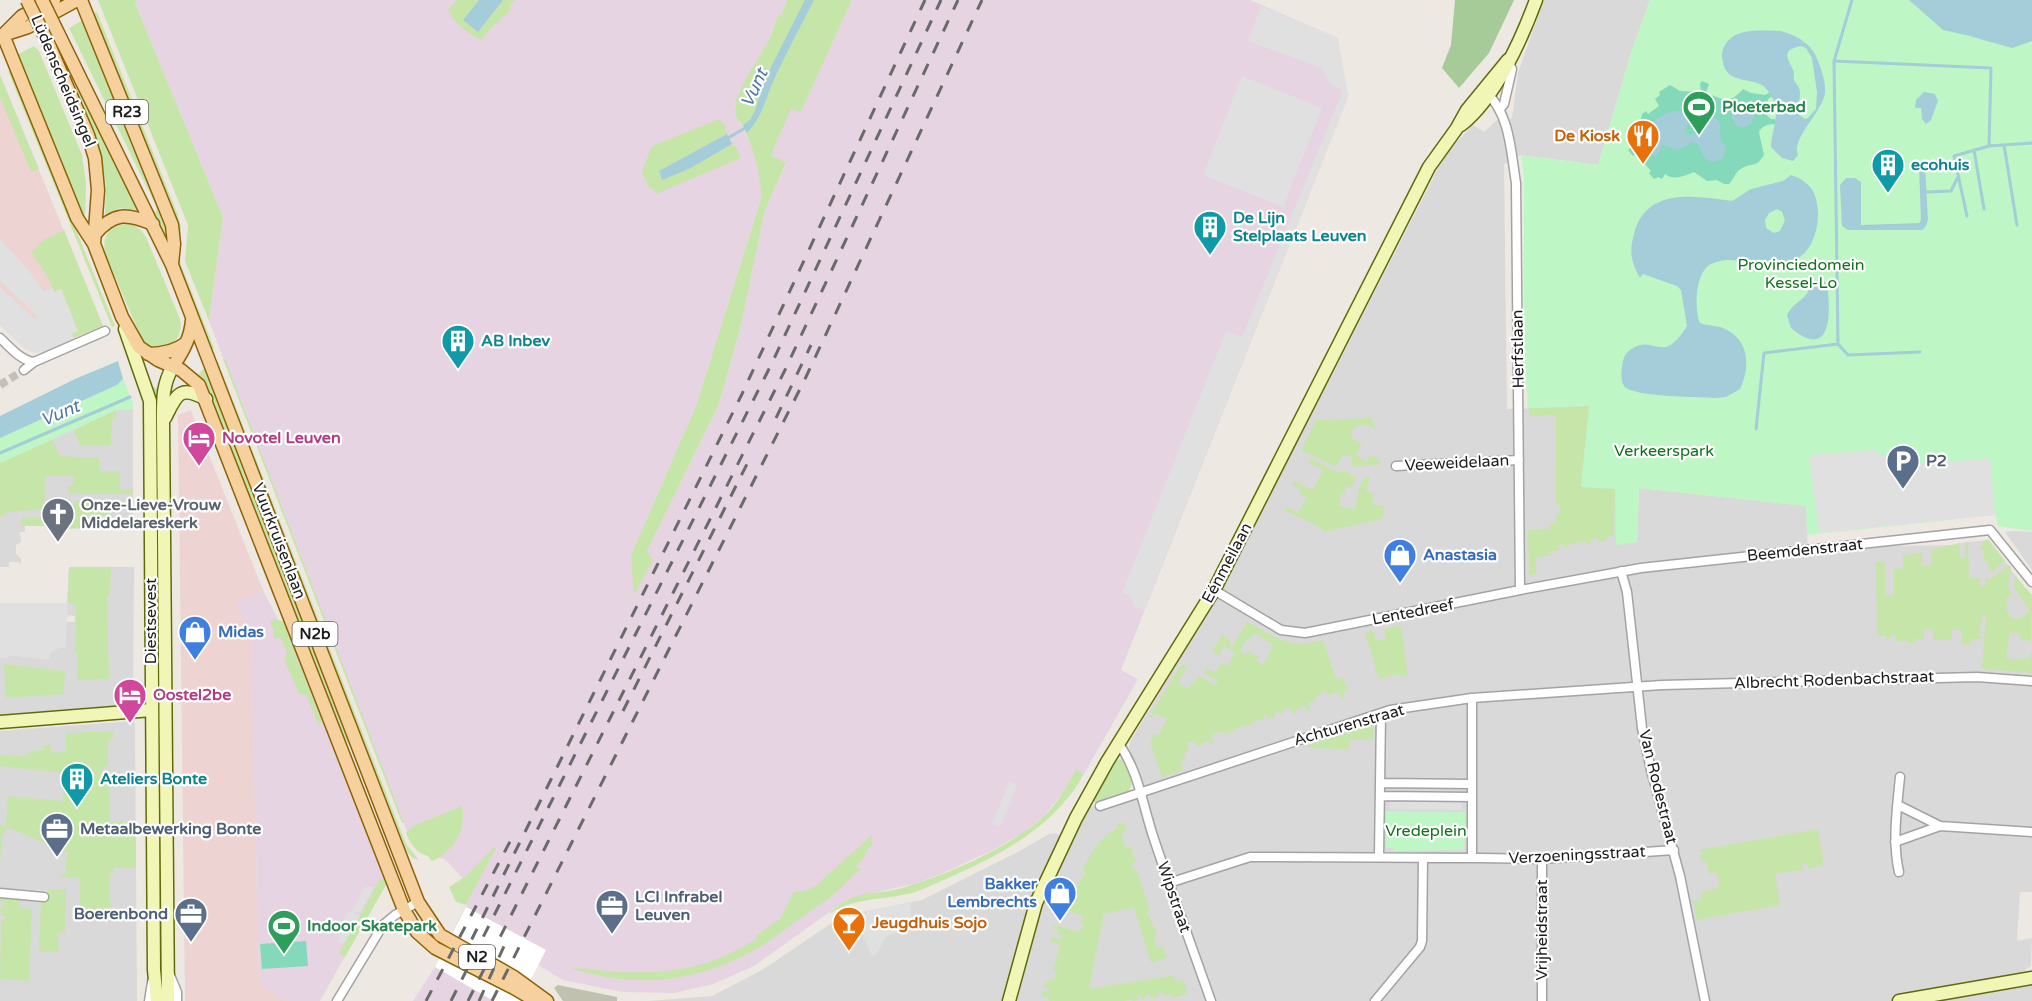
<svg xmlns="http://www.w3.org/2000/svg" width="2032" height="1001" viewBox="0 0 2032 1001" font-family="'Varela Round',sans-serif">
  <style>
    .residential { fill: #dad9d9 }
    .commercial { fill: #edd3d1 }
    .industrial { fill: #e6d4e2 }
    .construction { fill: #c0c1ae }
    .grass { fill: #c6e5a9; fill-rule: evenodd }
    .forest { fill: #a6ca98 }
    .park { fill: #bff6c5 }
    .pitch { fill: #83d9b9 }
    .parking { fill: #e0e0e0 }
    .water { fill: #a4ccd9; fill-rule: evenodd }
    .pier { fill: #fff }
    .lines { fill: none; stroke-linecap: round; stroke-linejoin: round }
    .stream { stroke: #a4ccd9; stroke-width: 3 }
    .street-tunnel { stroke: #c3c0ba; stroke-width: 8; stroke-dasharray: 8 4; stroke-linecap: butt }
    .street-casing { stroke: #a3a3a3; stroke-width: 11 }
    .secondary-casing { stroke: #5f6b0a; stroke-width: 15 }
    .primary-casing { stroke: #8c6207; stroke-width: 15 }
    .street { stroke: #fff; stroke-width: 8 }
    .secondary { stroke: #f1f6b7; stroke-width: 12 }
    .primary { stroke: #f7d19d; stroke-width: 12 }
    .rail { stroke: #6a6a6a; stroke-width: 3; stroke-dasharray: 12 12; stroke-linecap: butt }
    .primary-bridge-casing { stroke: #8c6207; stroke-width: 15; stroke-linecap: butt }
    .primary-bridge { stroke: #f7d19d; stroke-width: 12 }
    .labels { text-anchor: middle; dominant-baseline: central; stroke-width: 4.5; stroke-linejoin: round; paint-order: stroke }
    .shield { fill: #fff; stroke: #606060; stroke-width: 1.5 }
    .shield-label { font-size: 15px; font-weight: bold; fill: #1c1c1c }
    .street-label { font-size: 16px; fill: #1c1c1c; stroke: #fff }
    .leisure-label { font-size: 16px; font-weight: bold; fill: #27864d; stroke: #fff; text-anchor: start }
    .food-label { font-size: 16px; font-weight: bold; fill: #c56008; stroke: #fff; text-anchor: end }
    .culture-label { font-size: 16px; font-weight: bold; fill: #0d838f; stroke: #fff; text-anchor: start }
    .park-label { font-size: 16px; fill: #10731a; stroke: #fff }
    .hotel-label { font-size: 16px; font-weight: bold; fill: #b23c85; stroke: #fff; text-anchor: start }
    .service-label { font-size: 16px; font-weight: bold; fill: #4e5e75; stroke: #fff; text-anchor: start }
    .worship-label { font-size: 16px; font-weight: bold; fill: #5b616d; stroke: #fff; text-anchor: start }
    .shop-label { font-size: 16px; font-weight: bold; fill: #366cbe; stroke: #fff; text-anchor: start }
    .water-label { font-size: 18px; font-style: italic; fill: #4e78a6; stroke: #fff }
  </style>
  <rect width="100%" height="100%" fill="#ede9e2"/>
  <path class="residential" d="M1544 0H1650L1631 53 1598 165 1521 155 1504 164 1507 409 1589 406 1637 542 1639 488 1807 506V535L1809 556 1888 546 1959 545 1960 543 1989 540 2032 598V892H2020L2017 941 2032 938 2031 966 2025 970 2027 985 2032 984V1001H648L712 996 762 970 842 916 922 900 1016 853 1049 834 1055 833 1070 841 1089 807 1100 806 1145 790 1129 747 1131 740 1227 580 1446 153 1473 125 1484 132 1497 120 1504 121 1512 118 1518 73Z
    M116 410H133V530L88 528 56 529 55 520 46 521V526H25V532H20L21 542 16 545V554L21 558V565L19 562H9V567H0V463Z
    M2013 531 2032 532V570L2005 532Z
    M69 567H134L133 704 0 715V658L8 655 49 659V653L60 647 65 648 66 622H75V616L66 615Z
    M133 721 135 724 137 1001H0V897L46 902 47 891 0 888V731Z"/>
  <path class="commercial" d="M0 75 103 326 35 353 25 349 0 325Z
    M191 410 263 590 236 602 251 634 259 983 287 1001H185L178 415Z"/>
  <path class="industrial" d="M137 0H787L781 15H778L766 46 748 76 735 106 736 119 738 122 740 121 756 156 761 178V199L696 406 631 555 653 560 647 551 719 404 741 325 765 210 786 164 771 155 791 108 801 112 852 0H1250L1338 38 1348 97 1121 670 1138 679 1084 774 1076 769 1061 795 1043 817 1023 833 995 849 941 874 917 883 848 899 754 966 713 984 675 993 622 992 563 980 538 965 520 1001H413L435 967 494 850 464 880 445 859 431 857 411 842 209 321 223 217 135 3Z
    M263 590 303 669 386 883 320 1001H287L259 983 251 634 235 602Z"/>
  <path class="construction" d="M558 985 617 997V1001H563L554 988Z"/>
  <path class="grass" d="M98 0H137L135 3 223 217 209 321 185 261 188 225Z
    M457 0H479L463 20 478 32 503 0H515L509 6 512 9 491 28 481 40C467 32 454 25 448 9Z
    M787 0H852L801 112 791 109 771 155 786 163 765 210 741 325 719 404 647 551 653 560 634 595 631 555 696 406 761 199C761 170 753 146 740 121L738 122C726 101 757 63 766 45 771 36 774 25 778 15H781Z
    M97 12 178 215 181 227 179 253 181 265 214 348 212 351 179 267C174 250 179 232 175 215L94 13Z
    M84 19 167 229V238L154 212 157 210 155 204 69 28Z
    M34 46 39 51 82 155 86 183 85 221 17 55Z
    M60 50 139 210 120 208 105 215 106 185 100 150Z
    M11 70 115 326 112 327 8 71Z
    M0 75 39 169 31 172 0 97Z
    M719 119 726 127 725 129 727 134 659 171 662 180 689 169 732 144 734 146H735L741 158 656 194 654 189 649 188 642 172 652 146Z
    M126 223C135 225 140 228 146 237L180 319C184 343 164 356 143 342L105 253C102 236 109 226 126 223Z
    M64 230 103 326 73 338 71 334 78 331 61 289 54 292 48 277 31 252 44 240Z
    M223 359H225L404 823H402Z
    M218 362 406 844 419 860 413 858 405 850 216 363Z
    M206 366 404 876 401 877 350 746 339 731 202 380 198 375Z
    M152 387 158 388 162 966H159L155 405Z
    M1589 406 1581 486 1615 488 1614 536 1606 537V541L1599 542 1598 538 1591 539V544L1587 545 1586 541 1569 544 1568 548H1564L1563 544 1558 545 1559 550 1550 552 1551 555 1536 558V574L1529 576 1528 530 1549 529 1550 523H1556V514L1560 513V505H1556V415L1529 416V408Z
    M116 410V419L112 420 111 445 80 446 74 430Z
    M1371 418 1377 430 1369 426 1357 425 1352 431V438L1362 444 1355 455 1366 462 1370 455 1380 460 1379 465 1352 467V456H1342L1336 467 1301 450 1316 420Z
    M52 440 60 456 99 458V471H120V489H133V494H74L70 493 67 489 68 486 73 485 74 476H45L44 509 8 512 0 517V463Z
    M1311 459 1337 472 1349 471 1350 476H1357L1352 488 1346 486 1344 494 1341 493 1339 506 1355 509 1359 489 1364 477 1370 476 1366 491 1374 493 1372 504 1385 506 1382 519 1324 532 1319 527 1285 510 1287 507 1298 513 1307 498 1299 493 1300 489 1292 485 1294 481 1313 490 1323 470 1309 463Z
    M74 501 133 502V507H110L109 515H86L88 528 56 529 55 520 46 521V526H22V517H69Z
    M1988 539 2005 561 1993 571H1989L1987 561 1984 560V550H1980L1983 541Z
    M1968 542 1969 578H1980V586L1986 585V577L1989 580 2009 565 2011 567 2008 587 2012 594 2005 600 2008 605 2006 609 2011 618 2019 619 2030 611 2014 588 2015 576 2032 595 2031 641 2020 640V634L2010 632 2006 658 2021 660 2022 658 2029 659 2030 653H2032V673L1982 669 1986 615H1982V624L1980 625V630L1983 631V632L1980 633V637L1982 639H1971V644L1962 645 1961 630H1952V640H1933V629H1924V639H1915V643H1908L1907 639 1905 641H1896L1895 635H1892L1887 641 1886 636H1877L1876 562 1885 561V595H1894V568L1901 569 1903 568V556L1922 552V566L1931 565V550L1960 543V557L1965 558V543Z
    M69 567H111L110 595H108L107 605 109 679 77 680 78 653H75L76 604H68Z
    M274 619 286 622 303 669 288 643 302 670 322 722 318 724 307 696 299 693 284 659 287 653 281 638H274L273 628 270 623Z
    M1247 621C1274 638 1291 649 1323 640L1336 679 1343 677 1348 691 1343 693 1345 699 1342 700 1339 692 1328 695 1326 691 1315 697 1316 700 1308 703 1310 710 1307 711 1305 706 1295 709 1297 714 1294 715 1291 707 1283 710 1284 713 1280 714 1278 711 1275 712 1276 716 1268 719 1266 715 1264 716V718L1260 721 1258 720 1253 722V724L1236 728V730L1225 734 1224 732 1220 733 1219 731 1211 736 1214 743 1210 744 1209 740 1197 747 1195 741 1187 743 1189 750 1184 752 1186 759 1180 762 1183 769 1189 768 1162 777 1150 743 1155 734 1159 735 1167 719 1154 713 1151 718 1149 717 1182 664 1187 667 1178 683 1189 689 1191 682 1193 684 1199 676 1216 685 1218 681 1204 673 1207 668 1215 673 1221 663 1227 666 1235 653 1224 646 1219 655 1212 651 1223 634 1230 641 1231 649ZM1254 633 1273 645 1263 665 1256 661 1259 657 1248 651 1246 655 1240 651 1247 638 1250 639Z
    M1401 626 1408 675 1399 676V674L1379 679 1365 632 1374 631 1376 640 1385 639 1384 629Z
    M4 664 65 671 64 694 6 698Z
    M1373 724V740H1349V749L1308 748V745Z
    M113 731V739L108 740V766L102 767 103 779 109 780 110 822H136V868H114L113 873H109L111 916H114V920H80V878L60 877V875H65L66 860 68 853 7 827 2 837 0 862V825L6 827 8 796 63 801V773L0 766V755L28 756 29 751 43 750V746L51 745V753L66 751V733Z
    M1120 759 1124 760C1127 764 1128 768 1130 773 1138 797 1115 798 1096 803L1093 801 1115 762Z
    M1076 769 1084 774C1056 824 1008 851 957 874 943 880 929 887 915 892 888 900 855 897 831 913L830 912C836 908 842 902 849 899 864 892 883 893 898 889 943 877 1017 845 1049 811 1060 799 1068 783 1076 769Z
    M462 806C467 830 454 851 432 861L428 856C417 854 410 843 406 833L413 826Z
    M1123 822 1127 831 1122 833 1121 840H1123L1126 848 1131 846 1133 853 1131 854 1132 856H1134L1136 860 1131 865 1132 869H1136L1150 910 1147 912 1157 934 1154 936 1156 948 1163 946 1167 958 1151 963 1134 907 1104 914 1089 989 1169 976H1174L1176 982 1182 979 1185 984 1187 994 1173 998 1172 995H1163L1162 991H1158L1159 996 1151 998 1149 994 1146 995 1147 998 1142 999 1141 995H1137L1138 1000 1133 1001 1132 999 1123 1001H1049L1048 998 1041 996 1043 991 1049 992V989L1043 987 1045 982 1048 983 1049 979 1054 980 1057 972 1053 971 1060 945 1050 942 1052 937 1061 940 1063 936 1057 934 1058 930 1053 928 1054 925 1079 932 1081 928H1083L1084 925 1079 924 1084 917 1069 911 1072 903 1067 901 1068 899 1072 900 1077 886H1080L1078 884 1086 872 1082 870C1091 854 1101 835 1118 828L1117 825Z
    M1818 829 1824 865 1808 869 1807 863 1802 864 1803 870 1775 874 1780 905 1697 920 1693 901 1701 900V892L1718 888V884H1720L1716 872 1709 874 1706 861 1701 862 1700 855 1703 854 1702 851 1698 850Z
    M872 835V845L865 852V857L856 866 859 869 862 868C852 875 845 885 835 893 824 903 810 911 798 920 785 929 773 939 760 947 700 982 637 990 571 968 586 968 602 971 617 972 672 974 708 969 756 939L757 935 780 919 794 892 805 891 814 887Z
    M493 848H496L466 905 456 902 449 887 466 876Z
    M380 879H384L386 885 345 957 339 953Z
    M66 889 65 932 57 933 59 951 39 952 41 902H46L47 890Z
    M0 897 20 898 19 908 32 909 29 981 0 979 1 920 6 919V916H1L0 908H3V903L0 902Z"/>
  <path class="forest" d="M1455 0H1514L1489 53 1459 88 1442 68 1451 45Z"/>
  <path class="park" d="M1650 0H2032V531L1998 526 1995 515 1807 535 1806 506 1639 488 1637 542 1616 545 1615 489 1581 487 1589 406 1528 408 1524 351V177L1521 155 1598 165 1631 53Z
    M123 379 133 403V410H116L0 463V438L117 385Z
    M1386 811 1466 812 1464 850 1394 851V848H1386Z"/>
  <path class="pitch" d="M1702 81 1709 84 1706 93C1722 99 1730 105 1743 89L1751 93 1765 95 1775 89 1777 93 1768 99 1767 105 1781 106 1782 111H1771L1767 115 1771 119 1782 120V125C1773 124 1764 123 1759 132L1764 155C1756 168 1754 162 1742 168 1735 172 1734 179 1729 184H1724L1717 180 1707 181 1694 172C1684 176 1674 181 1665 174L1662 179 1658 177 1654 179 1649 173 1651 171 1636 154 1633 156 1628 150 1630 148 1635 149 1642 114 1646 111 1648 114 1659 106 1655 99 1660 95 1659 92 1670 85 1680 91 1701 92 1700 84Z
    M306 941 308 966 262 969 260 944Z"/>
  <path class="parking" d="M1261 6 1338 38 1348 97 1144 610 1134 606 1129 595 1122 593 1226 331 1242 337 1343 90 1330 84 1322 68 1248 41Z
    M1242 76 1322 108 1283 207 1203 175Z
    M0 239 29 271 44 292 53 288 54 292 61 289 78 331 72 334 74 342 42 355 41 351 35 353 25 349 0 325V287L35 319 38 317 0 281Z
    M1876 450 1878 456 1891 453 1896 466 1990 458 1995 515 1819 533 1809 455Z
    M0 603H68L65 648 59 647 50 653 49 660 9 655 8 658H0Z
    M1009 782 1017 785 1000 827 992 824Z
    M1390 801 1462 802 1461 810 1390 809Z
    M365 887H374L360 912H353L360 916 345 942 337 943 346 914 348 911 351 912Z
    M910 902 911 921 904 923 902 932 892 934 885 938 877 953 872 956 854 914Z"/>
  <path class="water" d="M479 0H503L478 32 463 20Z
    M805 0H814C801 25 788 50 776 75 766 96 763 116 747 133L743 125 750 120 754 113 767 75Z
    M1909 0H2032V41L2012 48 1966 35 1943 30Z
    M1780 31C1797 35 1812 44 1818 61 1822 71 1826 83 1825 93 1822 113 1791 138 1798 155L1793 161 1782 158 1771 147C1771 132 1780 116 1774 102 1772 95 1766 87 1760 84 1746 78 1726 82 1723 62 1721 56 1722 50 1725 45 1736 27 1762 31 1780 31ZM1801 46 1806 48 1812 58 1817 92 1816 109 1808 118 1805 119 1797 113C1797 106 1802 95 1799 88 1798 85 1795 83 1794 80 1793 76 1795 74 1793 70 1788 58 1780 50 1801 46Z
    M1924 92 1935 94 1938 101 1931 120 1926 124 1922 119 1921 108H1915L1916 100Z
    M1732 116a11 11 0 1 1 22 0a11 11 0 1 1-22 0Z
    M1675 111H1686L1688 113 1689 120 1685 130 1688 135 1703 132 1705 128 1704 123 1708 119 1715 118C1723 124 1719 127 1720 135 1720 140 1725 144 1726 148L1723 158C1709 167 1702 158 1698 144L1692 142C1677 153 1676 151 1661 143L1662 148 1658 154 1655 156 1647 153C1642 132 1654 115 1675 111Z
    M727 134 732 144 689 169 662 180 659 171Z
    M1919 166H1925L1928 220 1926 226 1922 230H1848L1842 226 1840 185 1846 178H1855L1861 182V225L1919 223 1921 220Z
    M1791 175C1803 179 1813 186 1816 199 1820 215 1818 229 1811 244 1806 253 1800 258 1791 262 1786 264 1780 267 1774 267 1752 268 1734 253 1711 264 1695 272 1694 309 1700 323 1708 326 1715 325 1723 328 1749 339 1751 365 1740 389L1726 397 1715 398C1698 397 1633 397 1624 386 1621 381 1621 373 1622 367 1623 359 1625 352 1633 348 1656 335 1662 366 1687 326L1681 290 1677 286 1643 274 1640 278C1631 262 1629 252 1634 234 1646 187 1695 196 1732 201L1751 189 1783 181ZM1777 209 1782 212 1785 220 1780 231 1774 233 1766 228 1765 220 1769 213Z
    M1818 280H1822L1827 284C1831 312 1832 362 1791 328L1787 315C1791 306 1798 303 1805 296 1810 290 1811 284 1818 280Z
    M118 361 123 379 117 385 0 438V416L75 379Z"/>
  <path class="pier" d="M466 907 546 950 520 1001H494L435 967Z"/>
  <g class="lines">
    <path class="stream" d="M1834 61 1991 68 1989 146 2032 143
      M726 139 747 127
      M2004 145 2017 225
      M1974 150 1984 209
      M1926 192 1951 191 1958 177
      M1967 216 1954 156 1989 146
      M1838 344 1848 355 1920 352
      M1756 429 1764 353 1838 344 1834 61 1852 0
      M0 453 130 397"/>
    <path class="street-tunnel" d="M0 385 24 370"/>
    <g class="street-casing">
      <path id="street" d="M1485 91C1510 113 1511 152 1516 183L1520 590
        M1500 109 1504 104 1512 69 1508 60
        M0 338C10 347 20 360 34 362L105 331
        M24 370 34 362
        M1396 466 1519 460
        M1621 571 1627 592 1642 728 1651 770 1680 876 1705 1001
        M1214 590 1281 630 1305 633 1520 590 1641 568 1990 530 2032 582
        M1119 744C1139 772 1143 807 1154 839 1172 893 1192 947 1211 1001
        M1380 783 1472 784
        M1380 796 1472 797
        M1898 805 1940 826 2032 832
        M1100 806 1390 710 1472 698 1662 685 1977 677 2032 681
        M1895 842 1940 826
        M1379 857 1381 713
        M1472 858V698
        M1481 858 1542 859 1674 850
        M1899 872C1892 841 1897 808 1900 777
        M1169 883 1250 857 1479 858
        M0 893 44 897
        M170 975 177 992V1001
        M149 1001 152 982
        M337 1001 383 925 395 915 418 902
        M1375 1001 1420 947 1422 941 1423 858
        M1542 1001V859"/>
    </g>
    <g class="secondary-casing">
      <path id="secondary" d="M1461 125C1495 98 1521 41 1536 0
        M125 329 150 401 154 970 157 1001
        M165 418C177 394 179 385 206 399
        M0 722 152 710
        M168 1001 163 422C163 399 162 386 173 366
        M1009 1001 1036 903 1076 818 1107 762 1214 590 1429 167 1457 128 1467 110 1508 60
        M1899 1001 2032 978"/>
    </g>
    <g class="primary-casing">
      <path id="primary" d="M81 0 172 225 174 244 172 264
        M4 34 22 16 54 0
        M3 35 77 218 94 244
        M3 35 28 27 77 0
        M61 39 172 265 418 902 440 935 514 977 547 1001
        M49 45 88 135 95 158 98 190 94 244 122 317 139 347 158 360 181 370 199 385 404 910 417 932 435 948 514 988 536 1001
        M95 234C114 212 127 213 153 224
        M148 354C162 354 175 352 186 343
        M173 366C183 352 191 337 192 320"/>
    </g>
    <use href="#street" class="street"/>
    <use href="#secondary" class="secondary"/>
    <use href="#primary" class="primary"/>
    <path class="rail" d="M776 418 811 345
      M623 711 747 464
      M461 961 742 394 925 0
      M426 1001 514 834
      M451 1001 772 363 941 0
      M468 1001 785 370 958 0
      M479 1001 505 944
      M492 1001 805 379 982 0"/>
    <g class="primary-bridge-casing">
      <path id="primary-bridge" d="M27 0 49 45
        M42 0 61 39"/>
    </g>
    <use href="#primary-bridge" class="primary-bridge"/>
  </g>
  <defs>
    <g id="stadium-pin" transform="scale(1.725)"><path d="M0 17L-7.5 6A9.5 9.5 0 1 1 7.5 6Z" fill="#2e9e5b" stroke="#fff"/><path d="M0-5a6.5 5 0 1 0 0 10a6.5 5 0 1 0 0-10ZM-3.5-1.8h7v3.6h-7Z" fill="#fff"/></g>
    <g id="restaurant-pin" transform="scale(1.725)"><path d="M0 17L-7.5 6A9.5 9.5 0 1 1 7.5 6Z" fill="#e8710a" stroke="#fff"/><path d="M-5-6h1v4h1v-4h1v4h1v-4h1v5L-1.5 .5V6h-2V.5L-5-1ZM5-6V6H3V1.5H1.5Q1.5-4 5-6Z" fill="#fff"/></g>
    <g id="building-pin" transform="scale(1.725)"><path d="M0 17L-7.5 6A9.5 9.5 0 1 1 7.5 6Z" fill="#0f9aa8" stroke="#fff"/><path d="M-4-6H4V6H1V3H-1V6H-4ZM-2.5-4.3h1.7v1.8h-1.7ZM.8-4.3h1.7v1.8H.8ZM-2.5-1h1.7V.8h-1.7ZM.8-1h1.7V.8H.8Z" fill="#fff"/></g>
    <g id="hotel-pin" transform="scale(1.725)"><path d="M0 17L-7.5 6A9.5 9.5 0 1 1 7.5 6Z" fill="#d1479c" stroke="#fff"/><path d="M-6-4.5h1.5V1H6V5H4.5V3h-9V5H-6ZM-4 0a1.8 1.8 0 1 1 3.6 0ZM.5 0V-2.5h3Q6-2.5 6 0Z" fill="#fff"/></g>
    <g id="parking-pin" transform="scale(1.725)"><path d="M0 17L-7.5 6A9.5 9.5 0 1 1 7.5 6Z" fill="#5c6f8a" stroke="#fff"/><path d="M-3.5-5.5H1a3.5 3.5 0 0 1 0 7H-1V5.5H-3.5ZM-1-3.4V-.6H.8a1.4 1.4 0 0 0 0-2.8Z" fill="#fff"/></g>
    <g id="church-pin" transform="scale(1.725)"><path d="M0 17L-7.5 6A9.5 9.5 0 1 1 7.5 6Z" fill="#6b7280" stroke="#fff"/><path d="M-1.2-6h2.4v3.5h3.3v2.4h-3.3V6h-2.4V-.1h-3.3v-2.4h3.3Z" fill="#fff"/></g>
    <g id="shop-pin" transform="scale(1.725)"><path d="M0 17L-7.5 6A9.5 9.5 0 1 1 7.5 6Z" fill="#3f7fe0" stroke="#fff"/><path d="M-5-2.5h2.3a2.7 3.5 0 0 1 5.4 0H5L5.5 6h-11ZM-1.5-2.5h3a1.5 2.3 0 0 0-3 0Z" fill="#fff"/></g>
    <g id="office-pin" transform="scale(1.725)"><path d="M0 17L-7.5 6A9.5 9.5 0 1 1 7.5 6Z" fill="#5c6f8a" stroke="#fff"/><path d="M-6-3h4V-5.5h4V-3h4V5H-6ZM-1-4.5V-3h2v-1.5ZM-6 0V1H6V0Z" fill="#fff"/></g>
    <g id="bar-pin" transform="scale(1.725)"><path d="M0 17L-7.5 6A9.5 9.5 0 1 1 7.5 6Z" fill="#e8710a" stroke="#fff"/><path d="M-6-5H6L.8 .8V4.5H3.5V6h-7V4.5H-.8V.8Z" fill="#fff"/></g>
  </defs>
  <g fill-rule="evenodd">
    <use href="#stadium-pin" x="1699" y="107"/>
    <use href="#restaurant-pin" x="1643" y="136"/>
    <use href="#building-pin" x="1888" y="165"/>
    <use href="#building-pin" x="1210" y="227"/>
    <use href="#building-pin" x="458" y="341"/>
    <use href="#hotel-pin" x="199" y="438"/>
    <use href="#parking-pin" x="1903" y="461"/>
    <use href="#church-pin" x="58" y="514"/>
    <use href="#shop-pin" x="1400" y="555"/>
    <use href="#shop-pin" x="195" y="632"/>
    <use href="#hotel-pin" x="130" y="695"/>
    <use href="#building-pin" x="77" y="779"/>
    <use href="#office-pin" x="57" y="829"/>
    <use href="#shop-pin" x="1060" y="893"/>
    <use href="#office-pin" x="612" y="906"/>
    <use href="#office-pin" x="191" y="914"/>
    <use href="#bar-pin" x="849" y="923"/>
    <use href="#stadium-pin" x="284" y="926"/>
  </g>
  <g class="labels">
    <g class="shield">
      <rect x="106" y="100" width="42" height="24" rx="4.5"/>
      <rect x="292.5" y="622" width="45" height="24" rx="4.5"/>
      <rect x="459" y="945" width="36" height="24" rx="4.5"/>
    </g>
    <g class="shield-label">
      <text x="127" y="112">R23</text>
      <text x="315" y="634">N2b</text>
      <text x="477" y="957">N2</text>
    </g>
    <g class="street-label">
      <text transform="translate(63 81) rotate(67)">Lüdenscheidsingel</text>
      <text transform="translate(1518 349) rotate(-91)">Herfstlaan</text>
      <text transform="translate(1457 463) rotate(-3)">Veeweidelaan</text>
      <text transform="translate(279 541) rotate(69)">Vuurkruisenlaan</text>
      <text transform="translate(1805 550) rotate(-6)">Beemdenstraat</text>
      <text transform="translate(1227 563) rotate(-62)">Eénmeilaan</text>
      <text transform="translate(1413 612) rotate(-11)">Lentedreef</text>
      <text transform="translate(151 621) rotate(-90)">Diestsevest</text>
      <text transform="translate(1834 680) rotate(-2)">Albrecht Rodenbachstraat</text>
      <text transform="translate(1349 725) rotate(-16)">Achturenstraat</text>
      <text transform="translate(1658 787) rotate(76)">Van Rodestraat</text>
      <text transform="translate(1577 855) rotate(-3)">Verzoeningsstraat</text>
      <text transform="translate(1174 897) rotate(71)">Wipstraat</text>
      <text transform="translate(1542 930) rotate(-90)">Vrijheidstraat</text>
    </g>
    <g class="leisure-label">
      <text x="1722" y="107">Ploeterbad</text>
      <text x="307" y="926">Indoor Skatepark</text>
    </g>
    <g class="food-label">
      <text x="1620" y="136">De Kiosk</text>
      <text x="872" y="923" text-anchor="start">Jeugdhuis Sojo</text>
    </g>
    <g class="culture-label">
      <text x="1911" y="165">ecohuis</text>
      <text x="1233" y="218">De Lijn<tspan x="1233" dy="18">Stelplaats Leuven</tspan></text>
      <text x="481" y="341">AB Inbev</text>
      <text x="100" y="779">Ateliers Bonte</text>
    </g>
    <g class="park-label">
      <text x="1801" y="265">Provinciedomein<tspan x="1801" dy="18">Kessel-Lo</tspan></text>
      <text x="1664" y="451">Verkeerspark</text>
      <text x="1426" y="831">Vredeplein</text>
    </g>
    <g class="hotel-label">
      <text x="222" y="438">Novotel Leuven</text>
      <text x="153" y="695">Oostel2be</text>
    </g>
    <g class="service-label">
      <text x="1926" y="461">P2</text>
      <text x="80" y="829">Metaalbewerking Bonte</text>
      <text x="635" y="897">LCI Infrabel<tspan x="635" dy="18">Leuven</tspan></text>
      <text x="168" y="914" text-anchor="end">Boerenbond</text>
    </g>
    <g class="worship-label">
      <text x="81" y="505">Onze-Lieve-Vrouw<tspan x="81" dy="18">Middelareskerk</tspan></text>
    </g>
    <g class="shop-label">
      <text x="1423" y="555">Anastasia</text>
      <text x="218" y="632">Midas</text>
      <text x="1037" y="884" text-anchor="end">Bakker<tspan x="1037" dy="18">Lembrechts</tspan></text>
    </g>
    <g class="water-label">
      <text transform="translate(754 88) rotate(-65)">Vunt</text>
      <text transform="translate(60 413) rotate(-23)">Vunt</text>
    </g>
  </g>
</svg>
